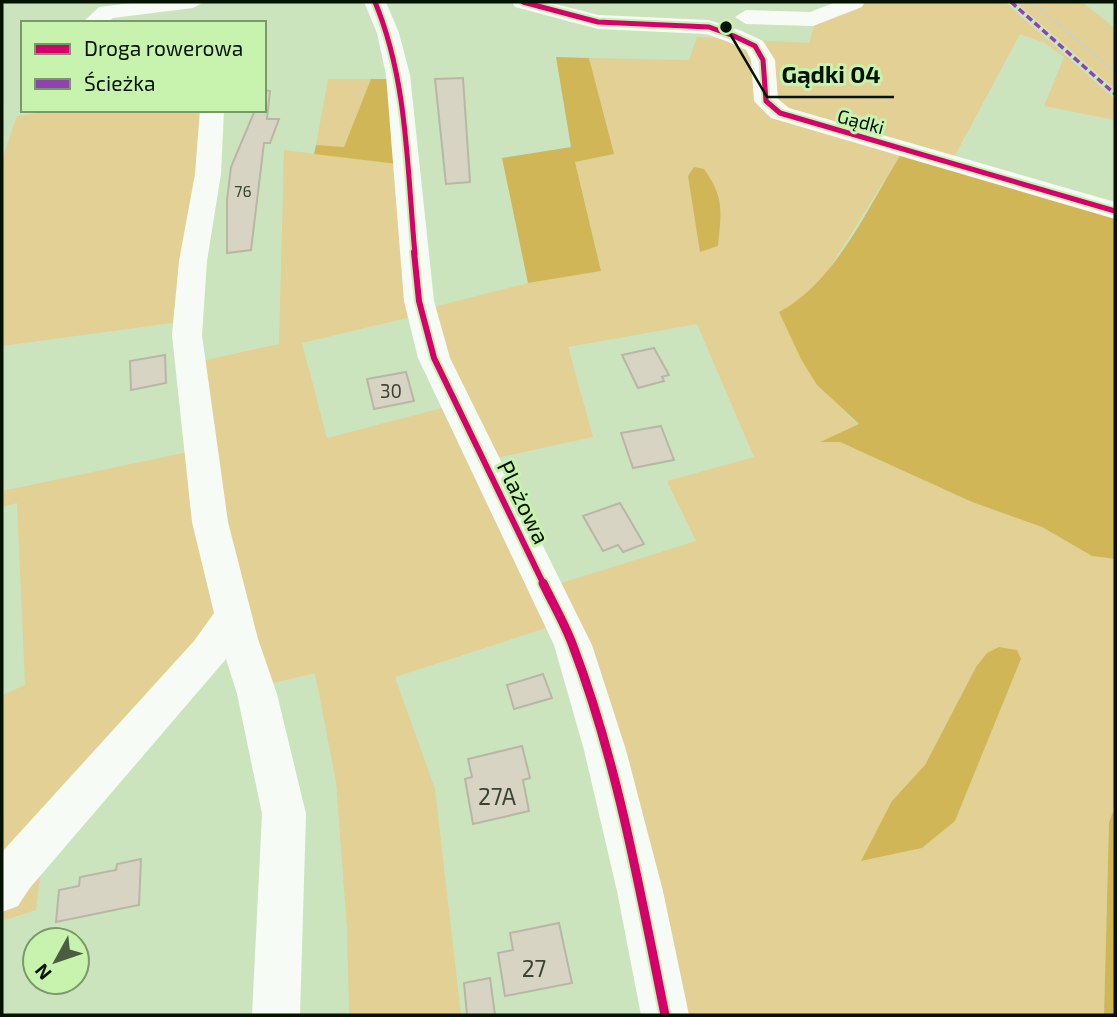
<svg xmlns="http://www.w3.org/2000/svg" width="1117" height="1017" viewBox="0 0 1117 1017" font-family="'Exo 2',sans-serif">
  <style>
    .green { fill: #e2d095; fill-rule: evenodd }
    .forest { fill: #d1b658 }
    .building { fill: #d7d4c4; stroke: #bab6a6; stroke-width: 2 }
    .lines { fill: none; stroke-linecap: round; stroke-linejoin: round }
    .path { stroke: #cad1c6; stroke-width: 3.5; stroke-dasharray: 2.5 2.5; stroke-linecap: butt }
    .minor { fill: #f7fbf5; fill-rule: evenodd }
    .quiet { stroke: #8e44ad; stroke-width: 3.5; stroke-dasharray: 7 3.5; stroke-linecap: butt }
    .cycleway-far2-casing { stroke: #c7f3af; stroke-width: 9 }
    .cycleway-far1-casing { stroke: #c7f3af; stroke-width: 10 }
    .cycleway-casing { stroke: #c7f3af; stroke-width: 13 }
    .cycleway-far2 { stroke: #d6006c; stroke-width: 5 }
    .cycleway-far1 { stroke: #d6006c; stroke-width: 6 }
    .cycleway { stroke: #d6006c; stroke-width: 9 }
    .labels { text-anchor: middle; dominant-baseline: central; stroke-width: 6; stroke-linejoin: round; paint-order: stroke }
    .far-number-label { font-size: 16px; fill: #3a4331 }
    .far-street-label { font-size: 19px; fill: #051300; stroke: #c7f3af }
    .number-label { font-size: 19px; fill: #3a4331 }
    .street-label { font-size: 23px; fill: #051300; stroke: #c7f3af }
    .near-number-label { font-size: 23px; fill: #3a4331 }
    .leader { fill: none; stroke: #051300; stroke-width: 2.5 }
    .callout-dot { fill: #051300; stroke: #c7f3af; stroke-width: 2.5 }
    .callout-label { font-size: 24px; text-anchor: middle; font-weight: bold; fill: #051300; stroke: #c7f3af; stroke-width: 6; stroke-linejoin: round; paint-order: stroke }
  </style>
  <rect width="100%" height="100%" fill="#cbe4be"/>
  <path class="green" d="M867 2H1005L1115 99V120L1044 106 1064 57 1045 43 1020 34 952 161 779 107 750 40 809 43 814 26Z
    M1016 2H1082L1115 28V89Z
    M697 37 735 39 755 52 764 107 901 154 821 282 797 303 779 312 817 385 859 425 822 441 840 442 972 502 1042 527 1092 556 1115 559V807L1109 822 1104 1015H673L608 717 558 584 696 541 667 481 754 457 697 324 568 347 593 437 492 459 426 309 528 283 601 271 575 162 613 154 589 58 689 60ZM1017 650 1021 659 955 821 922 848 862 861 876 832 925 765 976 667Z
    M328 79H371L344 148 316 145Z
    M60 110H201V172L179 322 2 346V159L17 116Z
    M284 150 397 164 415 316 302 343 327 438 446 407 552 626 395 677 435 789 461 1015H349L347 929 336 782 315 673 261 686 229 564 197 362 279 344Z
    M188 452 221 608 209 639 2 876V695L25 685 17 503 2 507V491Z
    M43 850 36 910 2 921V903L5 896Z"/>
  <path class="forest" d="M556 57 589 58 614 154 575 162 601 271 528 283 502 158 571 147Z
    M371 79H393L397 164 314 154 316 145 344 147Z
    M901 154 1115 215V559L1092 556 1042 527 972 502 840 442H820L859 424 817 385 801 359 779 312C835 283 868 207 901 154Z
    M694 167 704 169C725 198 721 212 718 246L700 252 688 176Z
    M999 647 1017 650 1021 659 955 821 922 848 861 861 892 801 925 765 976 667 987 653Z
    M1115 807V1015H1104L1109 822Z"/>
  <path class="building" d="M463 78 470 182 446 184 435 79Z
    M264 90 270 91 267 119H279L270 143H264L251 250 227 253V200L231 167 255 110H264Z
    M654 348 669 375 662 377 664 381 638 388 622 355Z
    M165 355 166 383 131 390 130 361Z
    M406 372 414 401 374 409 367 379Z
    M661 426 674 460 633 468 621 433Z
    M620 503 644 544 623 552 618 545 603 551 583 516Z
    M543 674 552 698 514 709 507 685Z
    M522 746 530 778 523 780 529 811 473 824 465 779 472 777 468 759Z
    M141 859 139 905 56 922 59 890 79 886 80 877 116 870 117 864Z
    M559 923 572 983 505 996 498 953 513 950 510 933Z
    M490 978 495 1015H467L464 983Z"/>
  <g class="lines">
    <path class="path" d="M1032 2 1115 72"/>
    <path class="minor" d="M139 2H204L193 8 113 18 107 23H82L99 7Z
      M364 2H386L399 33 410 75 434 301 450 358 592 645 626 750 663 891 689 1015H641L617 891 584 750 554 645 418 358 404 301 386 75 377 33Z
      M512 2H547L599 15 709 20 742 31 763 41 775 60 778 99 789 108 1115 202V219L771 118 754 101 751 60 746 50 726 41 706 34 598 29 515 7Z
      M836 2H865L862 7 813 26 746 24 735 17 746 10 810 12Z
      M200 110H224L221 174 207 261 202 335 228 522 258 639 277 694 306 814 300 1015H252L262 814 237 694 226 659 29 889 18 906 2 912V852L194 641 214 613 192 522 172 335 179 261 195 174Z"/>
    <path class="quiet" d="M1011 2 1115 94"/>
    <g class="cycleway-far2-casing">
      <path id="cycleway-far2" d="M375 2C408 81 407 170 415 254
        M523 2 598 22 709 27 734 36 755 46 763 60 766 101 780 113 1115 211"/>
    </g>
    <g class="cycleway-far1-casing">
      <path id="cycleway-far1" d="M414 252 419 301 434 358 544 585"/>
    </g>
    <g class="cycleway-casing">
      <path id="cycleway" d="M543 583C553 604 565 624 573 646 618 764 640 892 665 1015"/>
    </g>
    <use href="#cycleway-far2" class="cycleway-far2"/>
    <use href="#cycleway-far1" class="cycleway-far1"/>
    <use href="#cycleway" class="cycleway"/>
  </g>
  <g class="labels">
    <g class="far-number-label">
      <text x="243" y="190">76</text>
    </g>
    <g class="far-street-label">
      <text transform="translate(861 121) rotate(15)">Gądki</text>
    </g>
    <g class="number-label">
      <text x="391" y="390">30</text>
    </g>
    <g class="street-label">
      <text transform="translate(524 502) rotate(64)">Plażowa</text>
    </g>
    <g class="near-number-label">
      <text x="497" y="796">27A</text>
      <text x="534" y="968">27</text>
    </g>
  </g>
  <path class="leader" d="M726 27L767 97H894"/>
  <circle class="callout-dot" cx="726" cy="27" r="7"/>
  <g class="callout-label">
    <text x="831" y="83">Gądki 04</text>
  </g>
  <rect width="1117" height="1017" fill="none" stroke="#051300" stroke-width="7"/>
  <rect x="21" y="21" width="245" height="91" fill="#c7f3af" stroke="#799969" stroke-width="2"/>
  <rect x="35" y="44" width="35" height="10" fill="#d6006c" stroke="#799969" stroke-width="2"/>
  <text x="84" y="56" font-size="21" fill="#051300">Droga rowerowa</text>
  <rect x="35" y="79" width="35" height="10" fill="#8e44ad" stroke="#799969" stroke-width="2"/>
  <text x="84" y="91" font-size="21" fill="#051300">Ścieżka</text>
  <g transform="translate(56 961) rotate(230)"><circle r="33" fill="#c7f3af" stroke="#799969" stroke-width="2"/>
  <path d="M0-5L12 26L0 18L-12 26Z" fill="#4a5c42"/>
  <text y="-10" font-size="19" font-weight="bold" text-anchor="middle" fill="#051300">N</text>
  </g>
</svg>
